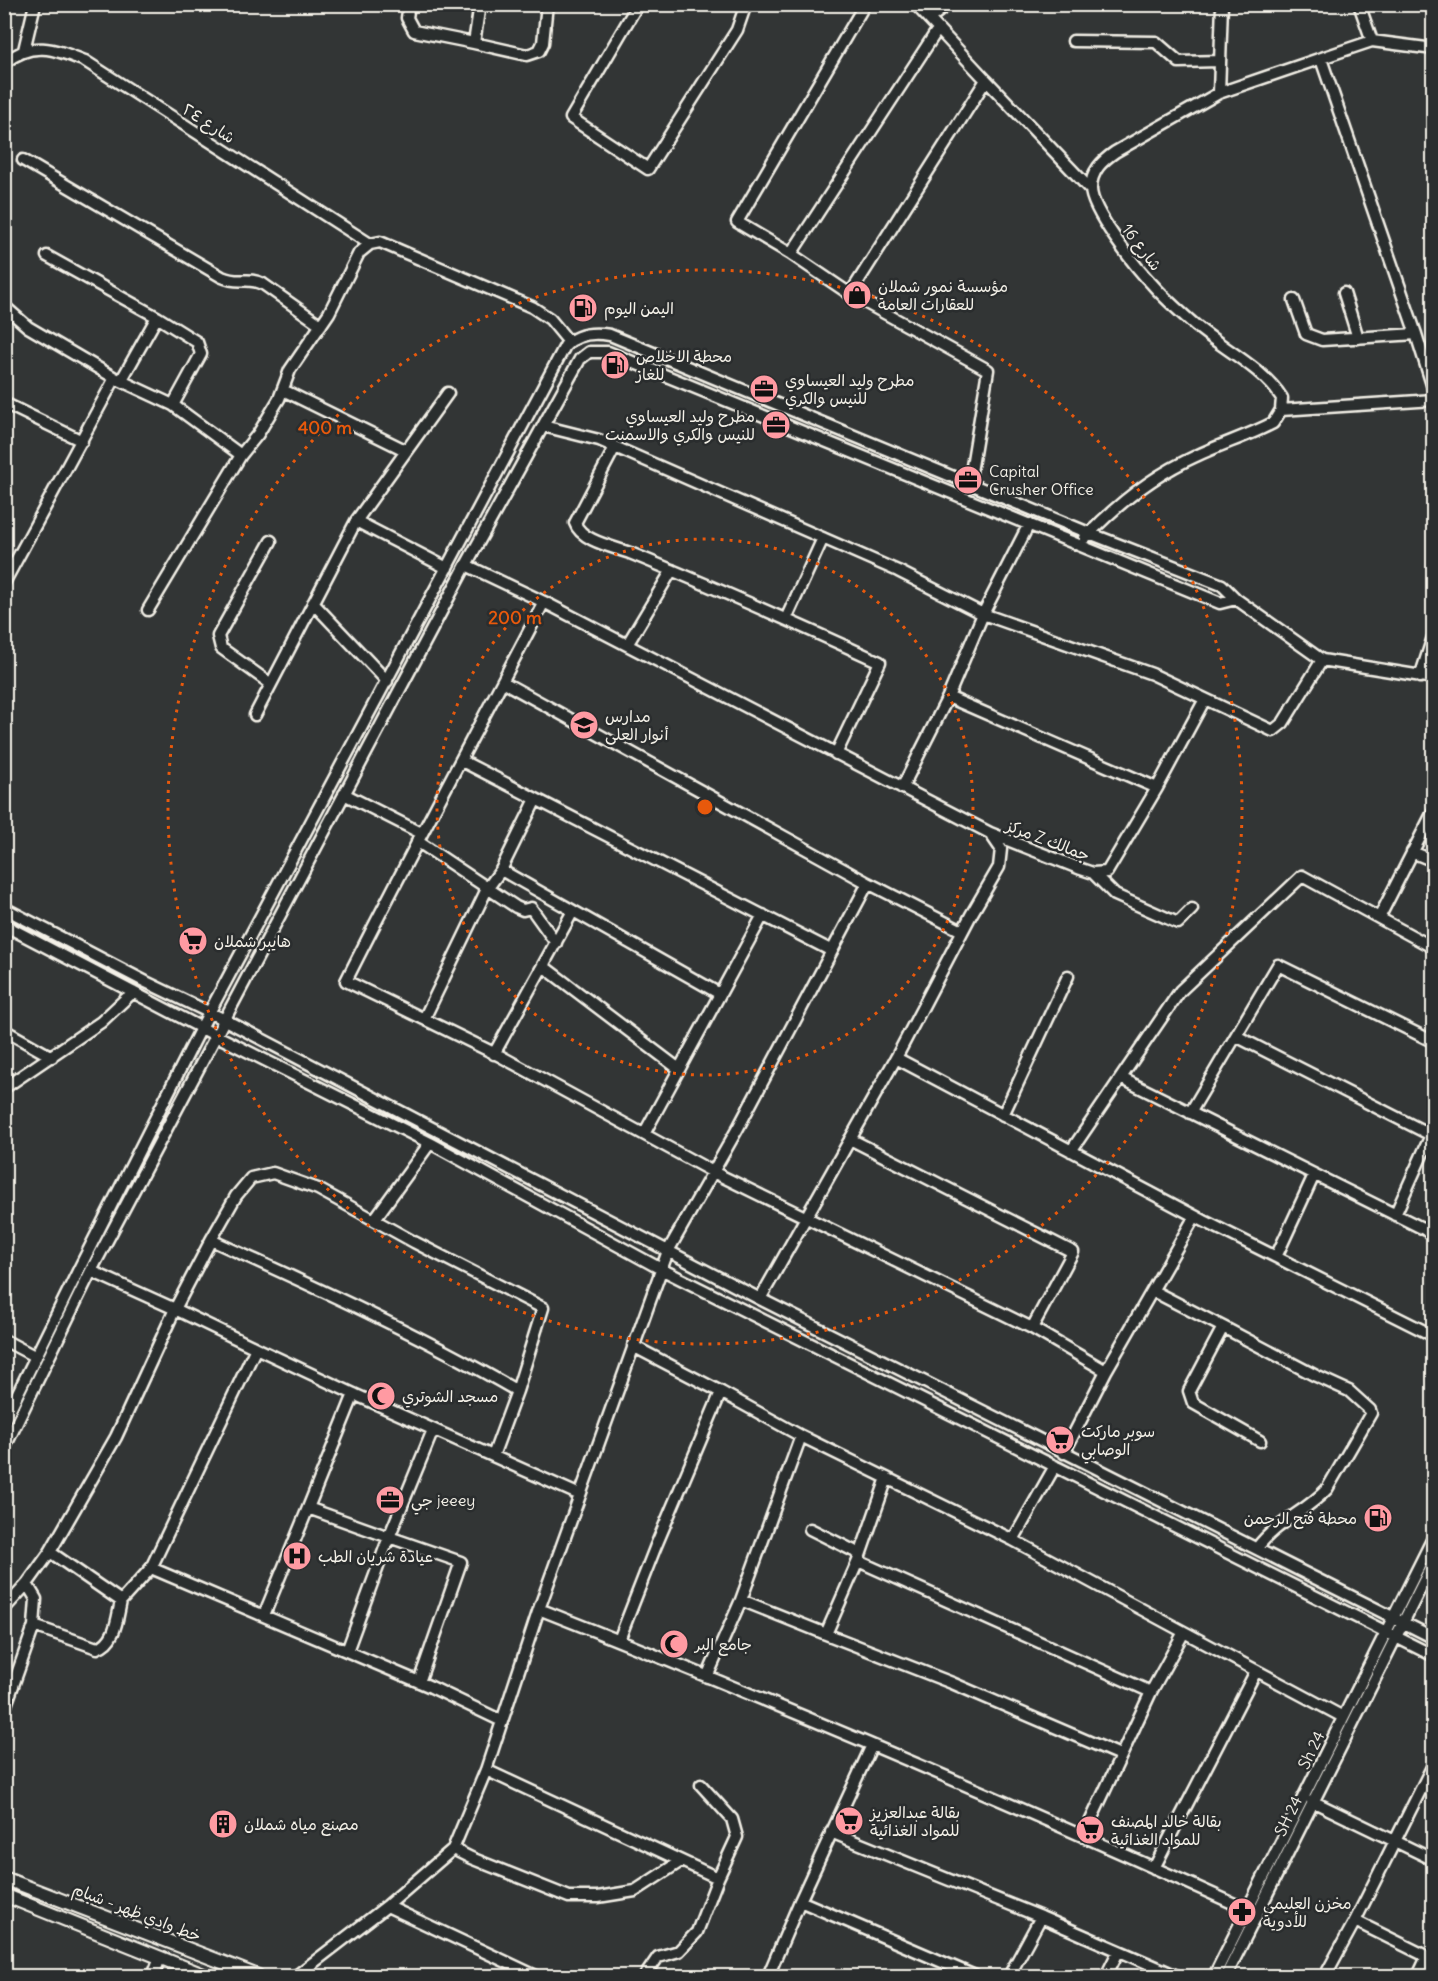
<svg xmlns="http://www.w3.org/2000/svg" width="1438" height="1981" viewBox="0 0 1438 1981" font-family="Delius,'Playpen Sans Arabic',sans-serif">
  <style>
    .lines { fill: none; stroke-linecap: round; stroke-linejoin: round }
    .minor-casing { stroke: #f4f1e8; stroke-width: 15 }
    .major-casing { stroke: #f4f1e8; stroke-width: 16 }
    .minor { stroke: #2a2d2e; stroke-width: 10 }
    .major { stroke: #2a2d2e; stroke-width: 12 }
    .ring { fill: none; stroke: #e8590c; stroke-width: 3; stroke-dasharray: 3 6 }
    .labels { text-anchor: middle; dominant-baseline: central; stroke-width: 5; stroke-linejoin: round; paint-order: stroke }
    .street-label { font-size: 16px; fill: #f4f1e8; stroke: #2a2d2e }
    .poi-label { font-size: 16px; fill: #f4f1e8; stroke: #2a2d2e; text-anchor: start }
    .centre { fill: #e8590c; stroke: #2a2d2e; stroke-width: 3 }
    .ring-label { font-size: 18px; text-anchor: middle; font-weight: bold; fill: #e8590c; stroke: #2a2d2e; stroke-width: 5; stroke-linejoin: round; paint-order: stroke }
  </style>
  <rect width="100%" height="100%" fill="#323535"/>
  <filter id="ink" filterUnits="userSpaceOnUse"><feTurbulence type="fractalNoise" baseFrequency=".0167" numOctaves="2"/><feDisplacementMap in="SourceGraphic" scale="12" xChannelSelector="R" yChannelSelector="G"/><feConvolveMatrix kernelMatrix="1 2 1 2 8 2 1 2 1" color-interpolation-filters="sRGB"/></filter>
  <g filter="url(#ink)">
    <g class="lines">
      <g class="minor-casing">
        <path id="minor" d="M409 4 407 18 414 31 474 43
          M480 4 474 43 527 55 539 51 543 43 547 4
          M638 4 571 118 648 169 737 30 746 4
          M915 4 986 80
          M1359 4 1372 41
          M929 19 948 4
          M1073 41 1156 42 1179 62 1220 61
          M24 50 35 4
          M1321 59 1416 334 1434 391
          M4 63C33 40 54 49 85 61L370 244
          M1219 93 1222 4
          M23 160 222 277C240 285 247 276 263 284L321 325
          M791 254 737 222 865 4
          M47 256 157 317 197 342 201 354 173 405
          M1344 293 1358 338
          M850 294 791 254 938 29
          M1294 300 1306 334 1322 340 1416 334
          M4 306 28 327 115 378 173 405 241 455
          M121 381 157 317
          M283 390 405 450
          M4 403 82 441
          M1281 410 1434 400
          M543 426 599 440 898 571 983 614 948 697 1157 788 1205 699
          M615 447 575 523C581 541 614 547 630 553 714 587 797 624 880 662L836 754
          M969 484 988 370 850 294 986 80 1091 190
          M356 521 447 568
          M1029 524 983 614 1152 674 1273 731 1283 723 1322 660
          M1085 538C1116 505 1154 475 1196 456 1221 444 1248 436 1273 423L1281 410 1282 398C1262 367 1223 349 1195 325 1180 312 1165 299 1152 284 1136 268 1091 210 1091 189 1091 171 1102 161 1115 152L1219 93 1351 48 1372 41 1434 49
          M466 565 544 602 990 833 1001 849 999 867 971 915 896 1058 760 1299
          M4 583 115 378
          M544 602C478 729 410 853 346 981L500 1056 713 1172 1032 1328 1073 1252 850 1139
          M313 603 387 681
          M148 610 241 455 258 434 279 399 290 370 329 313 359 253 370 244 380 242 532 307 550 319 569 342
          M786 619 823 538
          M627 645 672 570
          M1420 677 1434 634
          M503 682 868 883 962 931
          M271 684 221 648 218 636 271 541
          M255 715 356 521 448 393
          M462 761 832 951
          M902 788 948 697
          M344 794 421 833
          M990 833 1081 869 1093 873 1107 872 1157 788
          M417 841 516 907 523 910 531 908 556 943
          M1412 852 1434 861
          M501 870 536 799
          M1093 873 1115 895 1178 923 1192 909
          M4 908 146 982 225 1020 760 1299 1434 1638
          M1379 918 1434 810
          M4 925 217 1036 430 1143 661 1269 1434 1656
          M543 966 679 1069
          M424 1019 487 889 501 870 720 994
          M4 1030 52 1057
          M1236 1036 1431 1135 1434 1131
          M494 1054 573 911
          M896 1058 1204 1221 1434 1336
          M1121 1078 1434 1234
          M4 1088 101 1022 133 992
          M1190 1113 1278 965 1434 1042
          M1003 1115 1068 976
          M644 1134 763 915
          M1071 1151 1180 991 1302 876 1434 948
          M1395 1215 1431 1135
          M374 1220 430 1143
          M211 1240 236 1196 251 1178 273 1173 318 1189 414 1242 543 1308 517 1391
          M1276 1257 1314 1175
          M91 1271 175 1309 211 1240C315 1287 419 1334 517 1391L493 1456
          M1153 1291 1223 1327 1189 1391 1193 1403 1260 1441
          M1223 1327 1316 1376 1349 1391 1370 1410 1371 1413 1327 1489C1306 1512 1276 1522 1257 1548
          M1032 1328 1106 1371
          M4 1340 36 1357
          M256 1348 356 1395 580 1495
          M721 1392 801 1436 1013 1540 1184 1632
          M354 1394 308 1508 389 1537 433 1430
          M4 1421 81 1265 201 1028 565 346C577 333 593 332 610 335L1089 533 1222 585 1236 599 1322 660 1434 678
          M4 1449 91 1271 466 565 580 359 589 352H608L1220 603 1236 599
          M1064 1453 1106 1371 1195 1216
          M810 1529 860 1554
          M1013 1540 1055 1466
          M858 1561 887 1478
          M151 1568 256 1348 175 1309 116 1437 50 1552 121 1601 151 1568 431 1687 502 1721
          M741 1600 801 1436
          M4 1609 27 1584 50 1552
          M539 1609C778 1703 1014 1804 1248 1910
          M264 1615 308 1508
          M34 1626 97 1648C116 1642 117 1618 121 1601
          M619 1640 655 1548 721 1392 633 1346
          M347 1651 389 1537 461 1562 419 1682
          M707 1677 741 1600 826 1634
          M4 1711 34 1626 36 1599 27 1584
          M1120 1755 952 1683 826 1634 858 1561 1151 1692
          M486 1770 718 1878
          M1312 1801 1434 1860
          M831 1832 1041 1917 1177 1976
          M1084 1835 1151 1692 1184 1632 1343 1717
          M453 1849 471 1858 569 1897H598L635 1891 681 1861
          M1154 1868 1256 1671
          M800 1901 975 1976
          M387 1906 536 1976
          M1355 1921 1434 1960
          M153 1976 160 1958
          M296 1976 387 1906 453 1849 486 1770 539 1609 668 1251 738 1128 868 883
          M645 1976 658 1957 679 1951 697 1932 718 1878 737 1837 732 1819 701 1785
          M768 1976 800 1901 872 1745
          M1009 1976 1041 1917
          M1106 1976 1118 1952
          M1214 1976 1434 1536
          M1226 1976 1434 1561
          M1325 1976 1355 1921 1434 1763
          M1418 1976 1427 1957"/>
      </g>
      <g class="major-casing">
        <path id="major" d="M4 1878 258 1976
          M4 1895 206 1976"/>
      </g>
      <use href="#minor" class="minor"/>
      <use href="#major" class="major"/>
    </g>
  </g>
  <g class="ring">
    <circle cx="705" cy="807" r="268"/>
    <circle cx="705" cy="807" r="537"/>
  </g>
  <defs>
    <g id="shop-disc" transform="scale(1.5)"><circle r="9.5" fill="#ff9aa2" stroke="#2a2d2e"/><path d="M-5-2.5h2.3a2.7 3.5 0 0 1 5.4 0H5L5.5 6h-11ZM-1.5-2.5h3a1.5 2.3 0 0 0-3 0Z" fill="#111"/></g>
    <g id="fuel-disc" transform="scale(1.5)"><circle r="9.5" fill="#ff9aa2" stroke="#2a2d2e"/><path d="M-5.5-6h7V0h2V4h1.3V-2.5L3-4.5l.8-.8L6-3V5H2.5V1h-1V6h-7ZM-4.2-4.7v3.2H.2V-4.7Z" fill="#111"/></g>
    <g id="office-disc" transform="scale(1.5)"><circle r="9.5" fill="#ff9aa2" stroke="#2a2d2e"/><path d="M-6-3h4V-5.5h4V-3h4V5H-6ZM-1-4.5V-3h2v-1.5ZM-6 0V1H6V0Z" fill="#111"/></g>
    <g id="school-disc" transform="scale(1.5)"><circle r="9.5" fill="#ff9aa2" stroke="#2a2d2e"/><path d="M0-5L7-2L0 1L-7-2ZM-4 1L0 2.5L4 1V4Q0 6-4 4Z" fill="#111"/></g>
    <g id="supermarket-disc" transform="scale(1.5)"><circle r="9.5" fill="#ff9aa2" stroke="#2a2d2e"/><path d="M-6-5.5h2.5l.6 2H6L4.5 2H-2.5L-4.4-4H-6ZM-1.5 3.2a1.3 1.3 0 1 0 .1 0ZM3 3.2a1.3 1.3 0 1 0 .1 0Z" fill="#111"/></g>
    <g id="mosque-disc" transform="scale(1.5)"><circle r="9.5" fill="#ff9aa2" stroke="#2a2d2e"/><path d="M3.5-4.9A6 6 0 1 0 3.5 4.9A5 5 0 1 1 3.5-4.9Z" fill="#111"/></g>
    <g id="hospital-disc" transform="scale(1.5)"><circle r="9.5" fill="#ff9aa2" stroke="#2a2d2e"/><path d="M-5-5h3v3.5h4V-5h3V5h-3V1.5h-4V5h-3Z" fill="#111"/></g>
    <g id="building-disc" transform="scale(1.5)"><circle r="9.5" fill="#ff9aa2" stroke="#2a2d2e"/><path d="M-4-6H4V6H1V3H-1V6H-4ZM-2.5-4.3h1.7v1.8h-1.7ZM.8-4.3h1.7v1.8H.8ZM-2.5-1h1.7V.8h-1.7ZM.8-1h1.7V.8H.8Z" fill="#111"/></g>
    <g id="pharmacy-disc" transform="scale(1.5)"><circle r="9.5" fill="#ff9aa2" stroke="#2a2d2e"/><path d="M-2-6h4v4h4v4h-4v4h-4v-4h-4v-4h4Z" fill="#111"/></g>
  </defs>
  <g fill-rule="evenodd">
    <use href="#shop-disc" x="857" y="295"/>
    <use href="#fuel-disc" x="583" y="308"/>
    <use href="#fuel-disc" x="615" y="365"/>
    <use href="#office-disc" x="764" y="389"/>
    <use href="#office-disc" x="776" y="425"/>
    <use href="#office-disc" x="968" y="480"/>
    <use href="#school-disc" x="584" y="725"/>
    <use href="#supermarket-disc" x="193" y="941"/>
    <use href="#mosque-disc" x="381" y="1396"/>
    <use href="#supermarket-disc" x="1060" y="1440"/>
    <use href="#office-disc" x="390" y="1500"/>
    <use href="#fuel-disc" x="1378" y="1518"/>
    <use href="#hospital-disc" x="297" y="1556"/>
    <use href="#mosque-disc" x="674" y="1644"/>
    <use href="#supermarket-disc" x="849" y="1821"/>
    <use href="#building-disc" x="223" y="1824"/>
    <use href="#supermarket-disc" x="1090" y="1830"/>
    <use href="#pharmacy-disc" x="1242" y="1912"/>
  </g>
  <g class="labels">
    <g class="street-label">
      <text transform="translate(209 123) rotate(33)">شارع ٢٤</text>
      <text transform="translate(1142 247) rotate(53)">شارع 16</text>
      <text transform="translate(1048 840) rotate(21)">مركز Z جمالك</text>
      <text transform="translate(1311 1750) rotate(-64)">Sh 24</text>
      <text transform="translate(1288 1816) rotate(-64)">SH 24</text>
      <text transform="translate(137 1912) rotate(21)">خط وادي ظهر - شبام</text>
    </g>
    <g class="poi-label">
      <text x="878" y="286">مؤسسة نمور شملان<tspan x="878" dy="18">للعقارات العامة</tspan></text>
      <text x="604" y="308">اليمن اليوم</text>
      <text x="636" y="356">محطة الاخلاص<tspan x="636" dy="18">للغاز</tspan></text>
      <text x="785" y="380">مطرح وليد العيساوي<tspan x="785" dy="18">للنيس والكري</tspan></text>
      <text x="755" y="416" text-anchor="end">مطرح وليد العيساوي<tspan x="755" dy="18">للنيس والكري والاسمنت</tspan></text>
      <text x="989" y="471">Capital<tspan x="989" dy="18">Crusher Office</tspan></text>
      <text x="605" y="716">مدارس<tspan x="605" dy="18">أنوار العلى</tspan></text>
      <text x="214" y="941">هايبر شملان</text>
      <text x="402" y="1396">مسجد الشوتري</text>
      <text x="1081" y="1431">سوبر ماركت<tspan x="1081" dy="18">الوصابي</tspan></text>
      <text x="411" y="1500">جي jeeey</text>
      <text x="1357" y="1518" text-anchor="end">محطة فتح الرحمن</text>
      <text x="318" y="1556">عيادة شريان الطب</text>
      <text x="695" y="1644">جامع البر</text>
      <text x="870" y="1812">بقالة عبدالعزيز<tspan x="870" dy="18">للمواد الغذائية</tspan></text>
      <text x="1111" y="1821">بقالة خالد المصنف<tspan x="1111" dy="18">للمواد الغذائية</tspan></text>
      <text x="244" y="1824">مصنع مياه شملان</text>
      <text x="1263" y="1903">مخزن العليمي<tspan x="1263" dy="18">للأدوية</tspan></text>
    </g>
  </g>
  <circle cx="705" cy="807" r="9" class="centre"/>
  <g class="ring-label">
    <text x="325" y="434">400 m</text>
    <text x="515" y="624">200 m</text>
  </g>
  <rect width="1438" height="1981" fill="none" stroke="#2a2d2e" stroke-width="24"/>
  <rect x="12" y="12" width="1414" height="1957" fill="none" stroke="#f4f1e8" stroke-width="2" filter="url(#ink)"/>
</svg>
